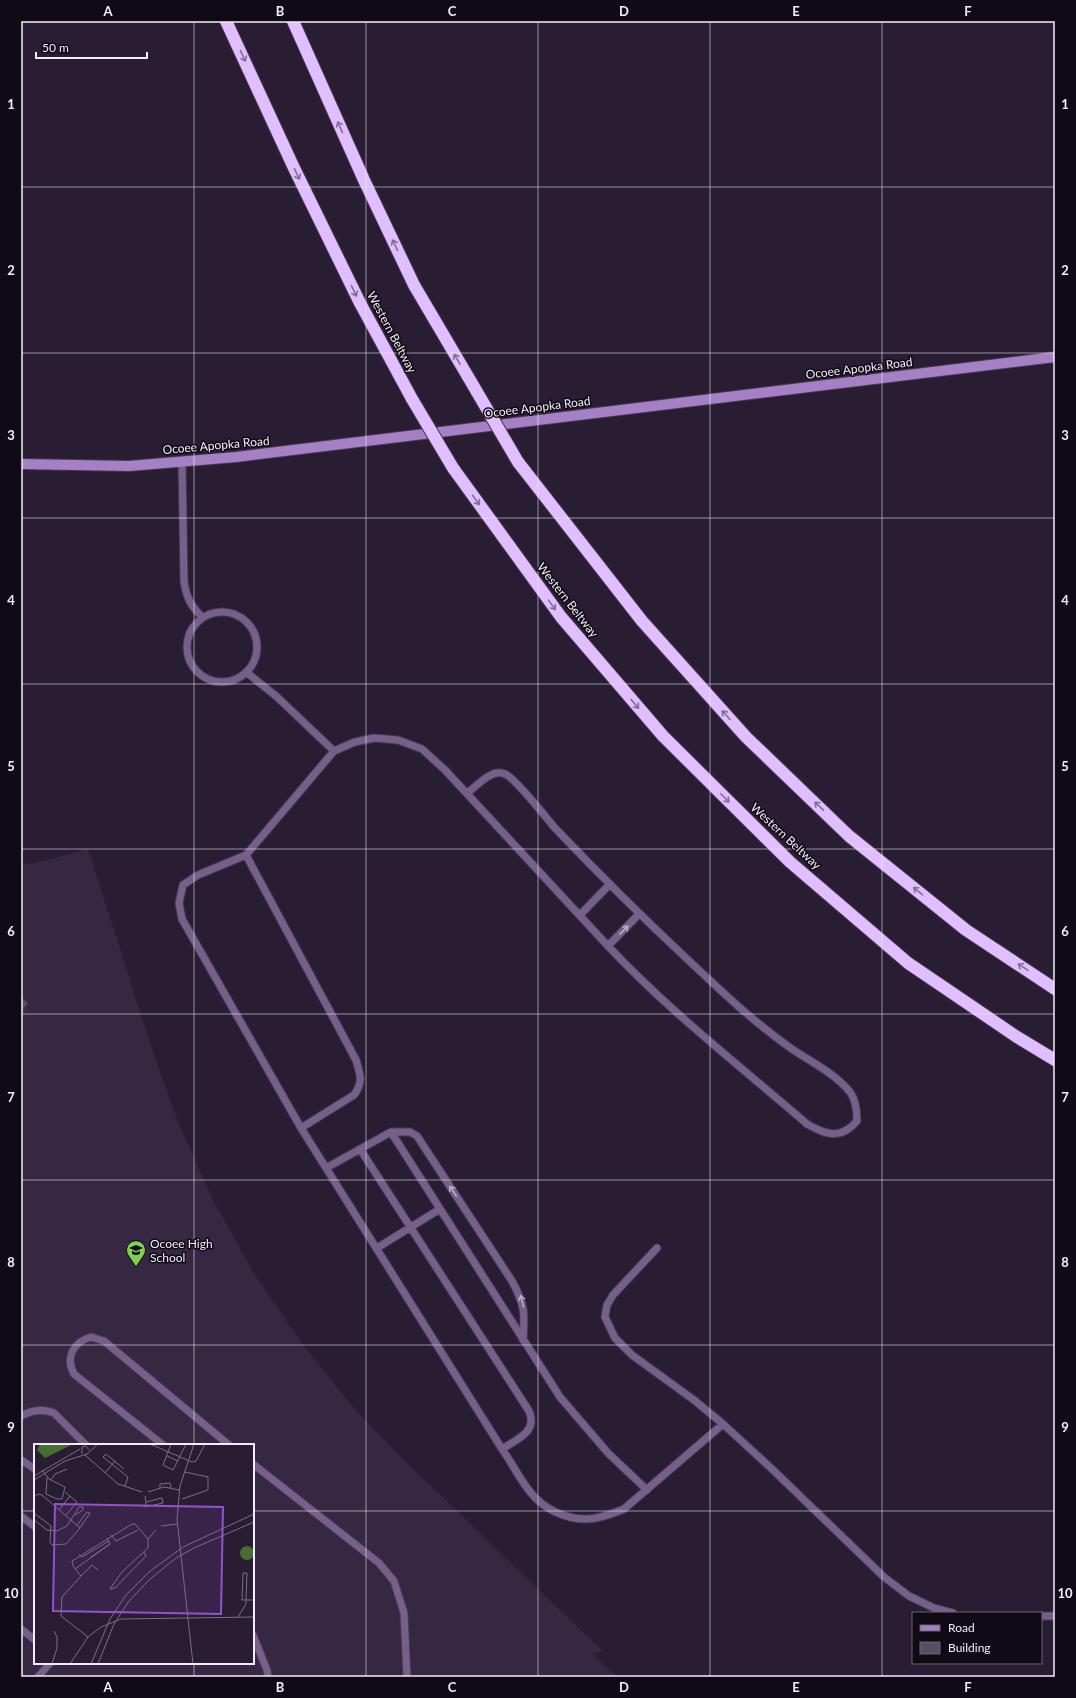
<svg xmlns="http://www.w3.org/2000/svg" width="1076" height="1698" viewBox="0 0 1076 1698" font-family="Lato,sans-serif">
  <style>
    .built { fill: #362742; fill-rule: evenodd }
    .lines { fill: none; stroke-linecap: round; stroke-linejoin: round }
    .lane-casing { stroke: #453a4f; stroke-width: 9 }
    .secondary-casing { stroke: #453a4f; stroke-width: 12 }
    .highway-casing { stroke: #453a4f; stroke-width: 14 }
    .lane { stroke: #765f8a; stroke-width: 7 }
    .secondary { stroke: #a680c5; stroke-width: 10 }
    .highway { stroke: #e0beff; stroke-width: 12 }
    .highway-bridge-casing { stroke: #453a4f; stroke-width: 14; stroke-linecap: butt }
    .highway-bridge { stroke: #e0beff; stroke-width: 12 }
    .shaded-wall { fill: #3e3546 }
    .building { fill: #594c64; stroke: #3e3546 }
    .oneway { stroke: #826d95 }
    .oneway2 { stroke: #bbadc8 }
    .grid { fill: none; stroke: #f4ecfb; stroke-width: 1; stroke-opacity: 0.55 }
    .labels { text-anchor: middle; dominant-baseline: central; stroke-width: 3; stroke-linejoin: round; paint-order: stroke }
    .street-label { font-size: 12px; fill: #f4ecfb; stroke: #0f0a13 }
    .poi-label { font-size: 12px; fill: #f4ecfb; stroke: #0f0a13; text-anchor: start }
    .inset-road { fill: none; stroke: #7a7083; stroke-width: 1 }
    .view { fill: #9352cb; fill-opacity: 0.15; stroke: #9352cb; stroke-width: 2 }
    .inset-edge { fill: none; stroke: #f4ecfb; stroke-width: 2 }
    .neatline { fill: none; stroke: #f4ecfb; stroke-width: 1.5 }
    .grid-label { font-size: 13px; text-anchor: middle; font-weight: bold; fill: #f4ecfb }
  </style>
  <rect width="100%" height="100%" fill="#291d33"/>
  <path class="built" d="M88 849 155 1058 178 1122 213 1200 255 1275 303 1345 357 1412 412 1468 604 1652 592 1653 617 1677H21V864L36 863ZM35 1445H253V1663H35Z"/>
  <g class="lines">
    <g class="lane-casing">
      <path id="lane" d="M182 461 184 581C186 597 191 606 202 617
        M187 647a35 35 0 1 1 70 0a35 35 0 1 1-70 0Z
        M246 672 276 696 334 751 355 742 374 738 398 740 422 749 445 770 608 946C669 1011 740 1066 807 1124 826 1135 841 1140 857 1121 857 1111 856 1100 850 1092 833 1071 806 1060 785 1044 749 1018 717 987 685 957 640 915 596 871 554 827 545 816 515 778 505 774 492 768 477 786 467 793
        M334 751 246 855 198 875 183 885 179 903 182 919 301 1128 502 1449C512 1463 520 1480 531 1493 544 1509 565 1519 586 1519 599 1519 612 1514 624 1509L723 1424 694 1400 632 1355 615 1338 605 1317 607 1305 613 1295 657 1248
        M246 855 356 1060C360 1075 364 1081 354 1095L301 1128
        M580 915 610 884
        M608 946 639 914
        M391 1132H410L417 1136 512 1281C525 1305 525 1313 523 1340
        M360 1149 529 1411C538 1432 517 1439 502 1449
        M326 1168 391 1132 560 1397 608 1453 647 1490
        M377 1248 440 1209
        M21 1416C32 1410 42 1408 54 1413L86 1445
        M723 1424 772 1469 884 1577 909 1596 934 1608 953 1613
        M163 1445 74 1374C65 1358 73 1342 91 1337L104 1341 229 1445
        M21 1460 35 1469
        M253 1464 379 1563 394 1581 404 1613 407 1677
        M21 1516 35 1527
        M1041 1616H1055
        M21 1629 35 1640
        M253 1635 267 1670 268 1677
        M38 1677 50 1663"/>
    </g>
    <g class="secondary-casing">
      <path id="secondary" d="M21 464 129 466 236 457 1055 357"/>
    </g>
    <g class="highway-casing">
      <path id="highway" d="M226 21 294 168 360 303 412 399
        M293 21 364 180 414 285 477 392
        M518 462 642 621 746 737 849 836 966 930 1055 989
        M453 468 561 617 663 736 790 862 908 963 1017 1037 1055 1060"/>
    </g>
    <use href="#lane" class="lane"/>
    <use href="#secondary" class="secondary"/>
    <use href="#highway" class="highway"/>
    <g class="highway-bridge-casing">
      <path id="highway-bridge" d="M477 392 518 462
        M412 399 453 468"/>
    </g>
    <use href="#highway-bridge" class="highway-bridge"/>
  </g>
  <path class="shaded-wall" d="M28 1003 25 1011 21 1016V1012Z"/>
  <path class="building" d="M21 997 28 1003 21 1012Z"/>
  <defs><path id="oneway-shaft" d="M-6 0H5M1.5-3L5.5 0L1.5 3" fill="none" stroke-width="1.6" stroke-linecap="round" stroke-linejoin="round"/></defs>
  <g class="oneway">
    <use href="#oneway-shaft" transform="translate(243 56) rotate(65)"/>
    <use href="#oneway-shaft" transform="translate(340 127) rotate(-114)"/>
    <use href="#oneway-shaft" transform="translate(297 174) rotate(64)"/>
    <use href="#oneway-shaft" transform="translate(395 245) rotate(-115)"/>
    <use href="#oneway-shaft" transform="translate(354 291) rotate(64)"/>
    <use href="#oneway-shaft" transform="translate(457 359) rotate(-121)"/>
    <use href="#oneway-shaft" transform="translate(476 500) rotate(54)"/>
    <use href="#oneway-shaft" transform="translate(552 605) rotate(54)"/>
    <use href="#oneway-shaft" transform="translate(635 704) rotate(49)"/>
    <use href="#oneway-shaft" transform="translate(726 715) rotate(-132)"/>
    <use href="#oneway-shaft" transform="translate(725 798) rotate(45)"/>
    <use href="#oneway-shaft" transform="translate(819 806) rotate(-136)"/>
    <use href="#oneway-shaft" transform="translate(918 891) rotate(-141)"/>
    <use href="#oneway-shaft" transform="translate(1023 967) rotate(-146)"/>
  </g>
  <g class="oneway2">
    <use href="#oneway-shaft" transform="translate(624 930) rotate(-46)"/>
    <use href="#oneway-shaft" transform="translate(453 1191) rotate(-123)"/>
    <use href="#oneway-shaft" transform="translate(522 1301) rotate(-105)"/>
  </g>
  <path class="grid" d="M194 21V1445M366 21V1677M538 21V1677M710 21V1677M882 21V1677M21 187H1055M21 353H1055M21 518H1055M21 684H1055M21 849H1055M21 1014H1055M21 1180H1055M21 1345H1055M21 1511H35M253 1511H1055M194 1663V1677"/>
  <defs>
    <g id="school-pin" transform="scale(1)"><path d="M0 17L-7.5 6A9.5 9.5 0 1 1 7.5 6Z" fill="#82d04f" stroke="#0f0a13"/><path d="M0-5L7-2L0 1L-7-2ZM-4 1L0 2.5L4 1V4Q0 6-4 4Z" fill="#111"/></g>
  </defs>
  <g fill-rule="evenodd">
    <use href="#school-pin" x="136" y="1250"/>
  </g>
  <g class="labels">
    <g class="street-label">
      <text transform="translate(392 332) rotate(62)">Western Beltway</text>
      <text transform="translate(859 368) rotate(-7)">Ocoee Apopka Road</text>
      <text transform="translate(537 407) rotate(-7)">Ocoee Apopka Road</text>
      <text transform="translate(216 445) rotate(-5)">Ocoee Apopka Road</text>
      <text transform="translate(568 600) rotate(52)">Western Beltway</text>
      <text transform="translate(786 836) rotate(43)">Western Beltway</text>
    </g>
    <g class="poi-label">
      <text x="150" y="1243">Ocoee High<tspan x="150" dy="14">School</tspan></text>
    </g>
  </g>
  <g transform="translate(34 1444)">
    <rect width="220" height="220" fill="#291d33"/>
    <path d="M6 0 11 1 39 0 11 14 3 6ZM206 109a7 7 0 1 1 14 0a7 7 0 1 1-14 0Z" fill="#476e30"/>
    <path class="inset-road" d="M116 0 158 18 162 17 171 0M137 0 129 21 139 26 152 0M48 10V3L52 2 55 6M51 11 84 40 108 48M133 12 144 17M90 25 72 10 69 13 94 33 91 42M8 26 15 35 31 43 28 55H23L12 50 13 34M71 29 81 17M0 32 46 5M0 36 31 17 53 10 64 0M17 36 21 30 33 25M126 44V40L136 39 137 44M31 48 43 58 32 71M114 48 130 43 145 46M111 52 112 58 128 54 129 59 111 63 112 58M0 53 4 50 8 51 46 84 32 100 18 101 16 98 17 82 0 69M148 55 174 46V33L151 28M25 66 36 52M0 76 13 86 23 87 33 82 45 63H49V66L41 71M43 81 53 68 56 69 46 84M127 82 143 80M77 91 82 97 104 86M110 108 112 112 81 144 76 145 88 128 114 104V95L122 86M45 110 48 113 75 97M57 113 76 100M41 125 76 100 73 94M64 126 58 121 47 132 39 122 38 117 98 80H101L114 95M47 132 28 153 27 172 54 193M204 173 212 160V156H208L209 129H213L212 156H220M18 220 23 204V193L20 187M36 220 54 193 67 183 87 175 220 173M57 220 76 175 92 151 115 128 149 103 220 70M64 220 80 180 95 157 115 136 142 114 160 104 220 78M159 220 143 75 146 42 160 0"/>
    <path class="view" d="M21 60 189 63 187 170 19 167Z"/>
    <rect width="220" height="220" class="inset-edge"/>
  </g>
  <rect width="1076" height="1698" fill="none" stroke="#0f0a13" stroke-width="44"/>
  <rect x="912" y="1612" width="130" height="52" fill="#0f0a13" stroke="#6b6470"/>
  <rect x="920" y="1625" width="20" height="6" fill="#a680c5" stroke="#6b6470"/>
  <text x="948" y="1632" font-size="12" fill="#f4ecfb">Road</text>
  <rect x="920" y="1642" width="20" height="12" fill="#594c64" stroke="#6b6470"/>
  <text x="948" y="1652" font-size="12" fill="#f4ecfb">Building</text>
  <path d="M36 52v6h111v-6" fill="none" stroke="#f4ecfb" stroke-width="2"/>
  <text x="42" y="52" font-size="12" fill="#f4ecfb" stroke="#0f0a13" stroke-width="3" paint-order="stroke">50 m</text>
  <rect x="22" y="22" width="1032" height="1654" class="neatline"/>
  <g class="grid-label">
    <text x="108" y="16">A</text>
    <text x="280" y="16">B</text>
    <text x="452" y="16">C</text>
    <text x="624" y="16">D</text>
    <text x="796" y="16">E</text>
    <text x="968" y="16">F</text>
    <text x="11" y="109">1</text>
    <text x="1065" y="109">1</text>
    <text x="11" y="275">2</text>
    <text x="1065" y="275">2</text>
    <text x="11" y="440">3</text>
    <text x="1065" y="440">3</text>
    <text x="11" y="605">4</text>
    <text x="1065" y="605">4</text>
    <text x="11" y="771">5</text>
    <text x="1065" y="771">5</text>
    <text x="11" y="936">6</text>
    <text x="1065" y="936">6</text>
    <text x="11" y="1102">7</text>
    <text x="1065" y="1102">7</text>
    <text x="11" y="1267">8</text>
    <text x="1065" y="1267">8</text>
    <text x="11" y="1432">9</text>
    <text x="1065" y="1432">9</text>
    <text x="11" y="1598">10</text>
    <text x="1065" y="1598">10</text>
    <text x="108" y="1692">A</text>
    <text x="280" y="1692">B</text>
    <text x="452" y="1692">C</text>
    <text x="624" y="1692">D</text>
    <text x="796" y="1692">E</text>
    <text x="968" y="1692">F</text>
  </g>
</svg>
